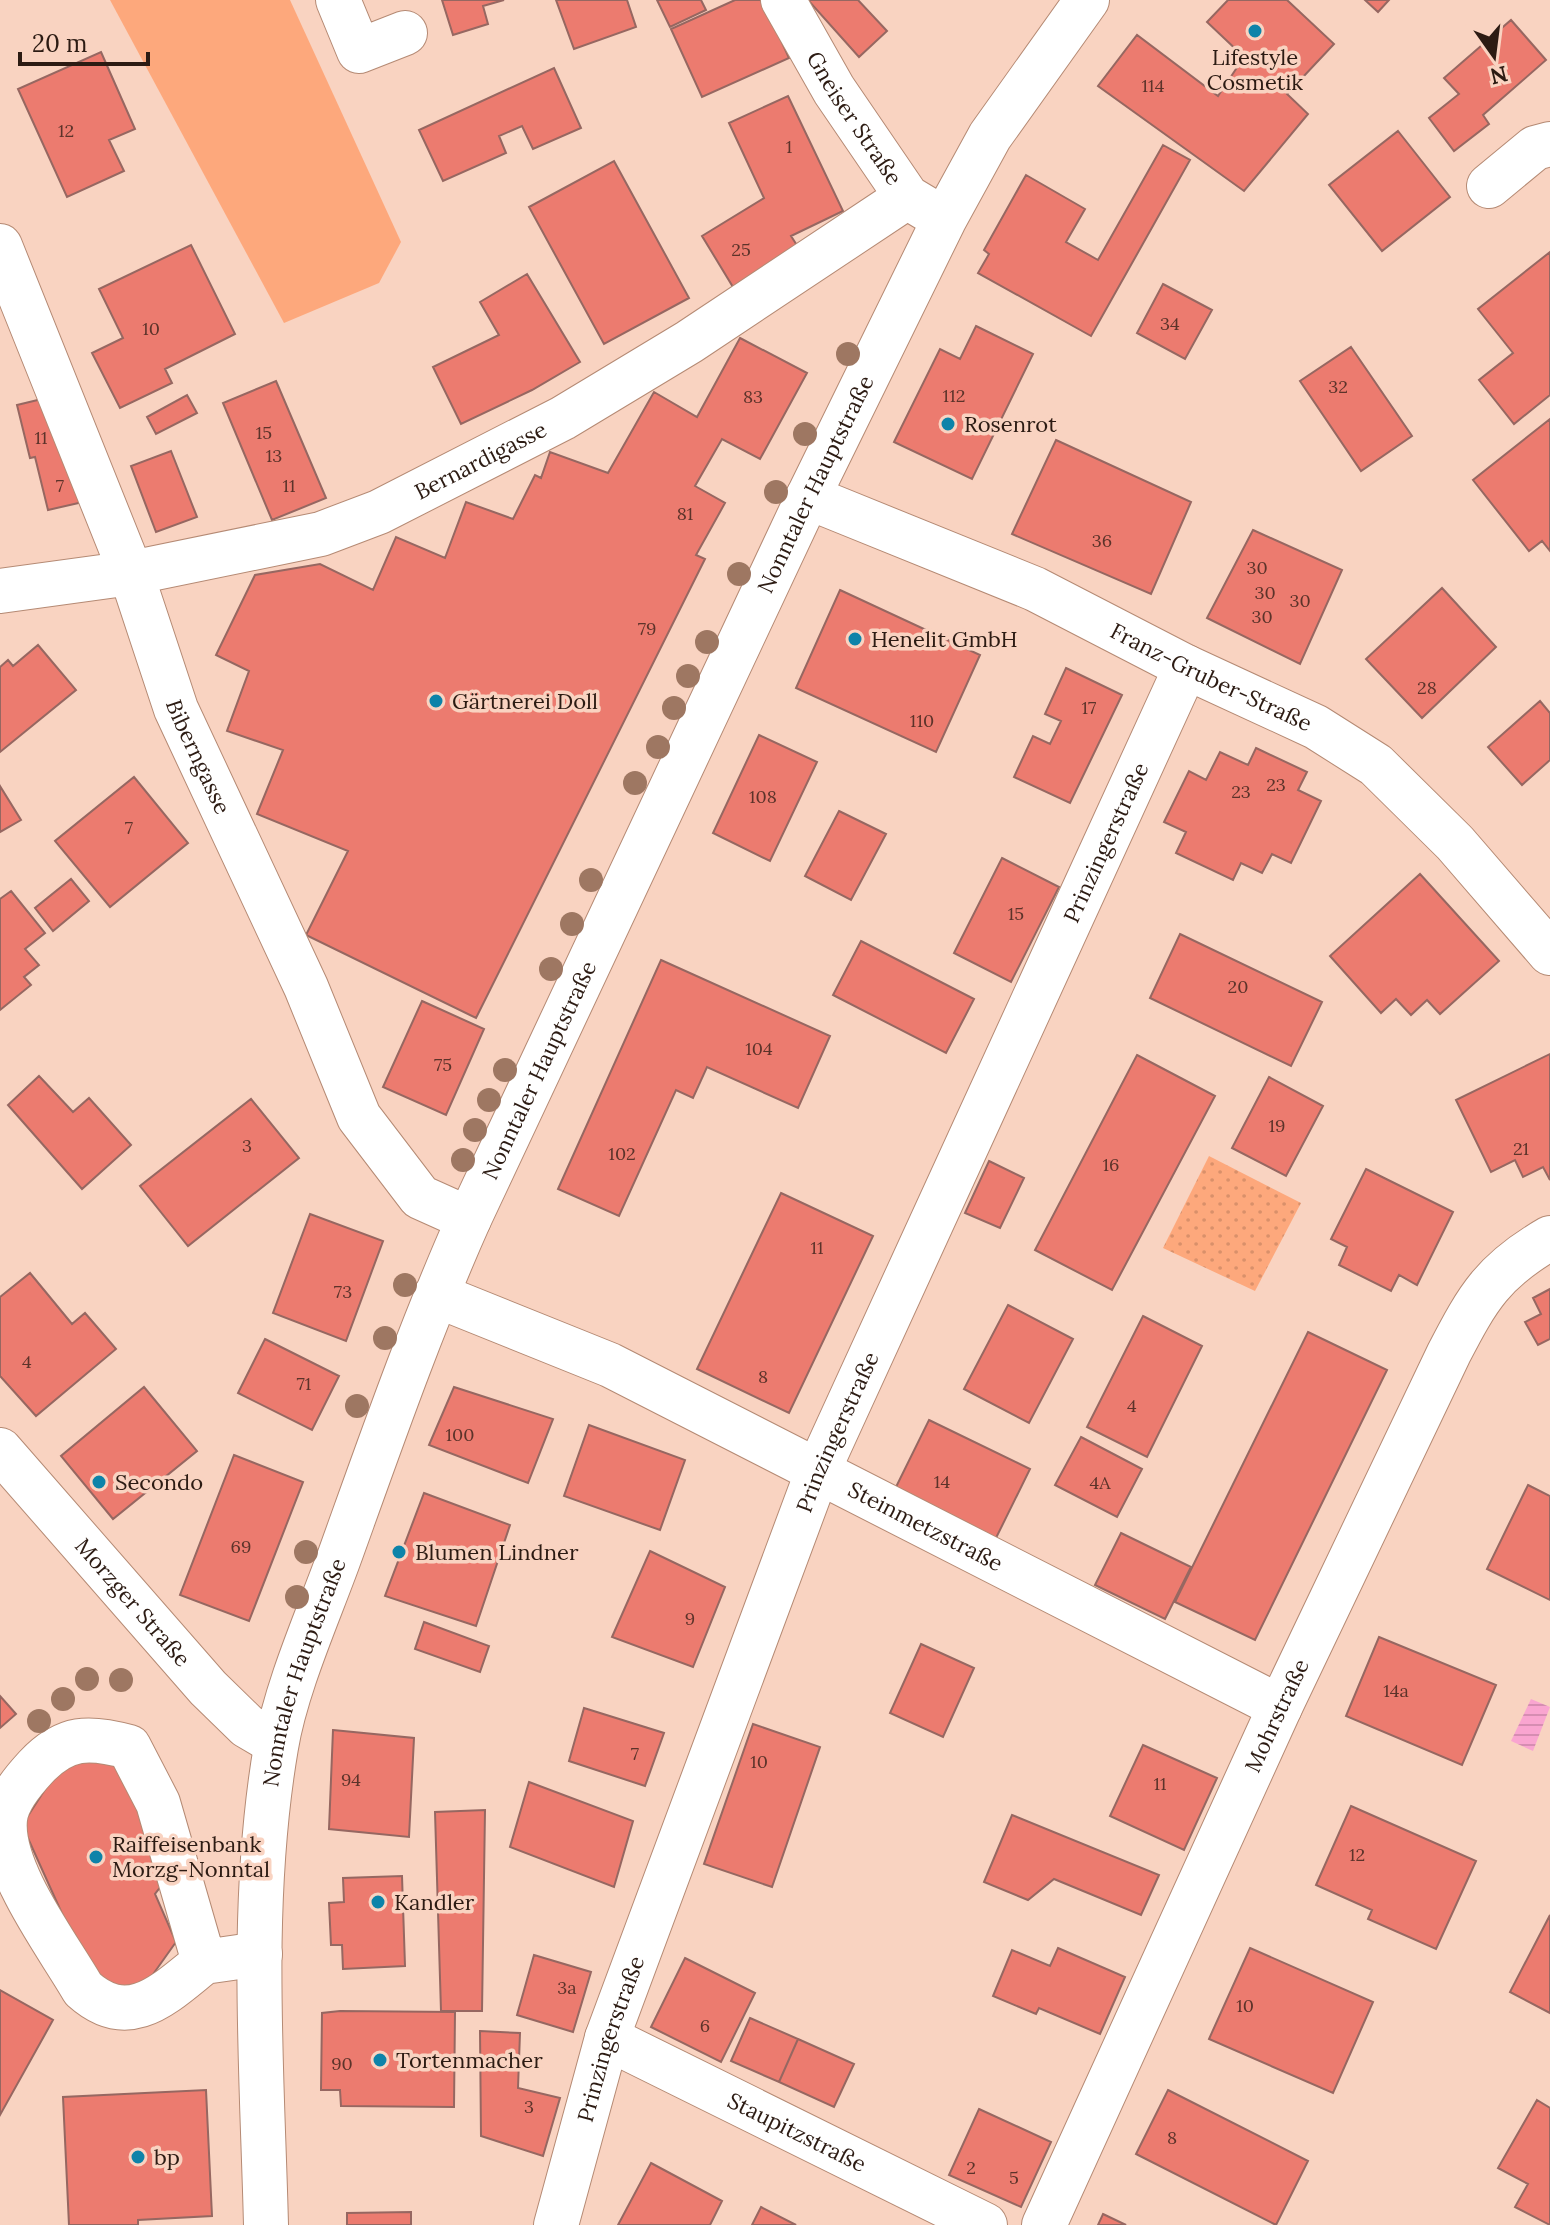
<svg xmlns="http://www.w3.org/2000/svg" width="1550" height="2225" viewBox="0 0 1550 2225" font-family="Lora,serif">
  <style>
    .green { fill: #fda87c }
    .park { fill: url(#park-dots) }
    .water { fill: url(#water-rules) }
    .building { fill: #ec7b6f; stroke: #966761; stroke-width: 2 }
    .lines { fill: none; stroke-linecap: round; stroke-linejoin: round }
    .minor-casing { stroke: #b58a74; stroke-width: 46 }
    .major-casing { stroke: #b58a74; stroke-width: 46 }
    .minor { stroke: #fff; stroke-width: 44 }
    .major { stroke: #fff; stroke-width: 44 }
    .tree { fill: #9e7762 }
    .poi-dot { fill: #0d83a9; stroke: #f9d3c1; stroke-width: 3 }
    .labels { text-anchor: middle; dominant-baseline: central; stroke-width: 7; stroke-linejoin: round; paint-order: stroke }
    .number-label { font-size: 18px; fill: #5c332a }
    .poi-label { font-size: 22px; fill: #2c1b13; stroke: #f9d3c1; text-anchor: start }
    .street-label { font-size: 22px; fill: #2c1b13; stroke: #f9d3c1 }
  </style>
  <defs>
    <pattern id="park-dots" width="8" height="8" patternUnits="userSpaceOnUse" patternTransform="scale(2)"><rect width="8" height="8" fill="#fda87c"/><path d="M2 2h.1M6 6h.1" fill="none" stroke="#d9906a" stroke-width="1.8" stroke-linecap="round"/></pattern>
    <pattern id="water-rules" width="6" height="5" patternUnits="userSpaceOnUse" patternTransform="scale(2)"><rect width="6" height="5" fill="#f9a5d0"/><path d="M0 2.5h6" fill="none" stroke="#d68db2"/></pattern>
  </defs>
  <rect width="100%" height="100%" fill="#f9d3c1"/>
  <path class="green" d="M110 0H290L401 242 379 283 284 323Z"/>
  <path class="park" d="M1209 1156 1301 1203 1255 1291 1163 1248Z"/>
  <path class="water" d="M1531 1699 1550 1707 1533 1751 1511 1741Z"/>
  <path class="building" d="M442 0H504L483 6 488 24 453 35Z
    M556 0H627L636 27 574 49Z
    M657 0H701L706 10 670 27Z
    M735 0H763L789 58 702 97 671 29Z
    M808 0H858L887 31 859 57Z
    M1228 0H1287L1334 44 1287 94 1308 114 1244 191 1098 86 1137 35 1218 96 1244 57 1207 22Z
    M1365 0H1389L1378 12Z
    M1511 20 1546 60 1483 115 1489 124 1454 151 1429 118 1459 94 1444 78Z
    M101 52 135 129 109 140 124 171 67 197 18 89Z
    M554 68 581 128 533 149 522 126 499 136 506 153 443 181 419 130Z
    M788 96 843 211 791 236 798 247 733 287 702 236 764 198 729 123Z
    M1398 131 1450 197 1382 251 1329 185Z
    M1163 145 1190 160 1091 336 978 273 989 254 984 250 1026 175 1085 209 1066 242 1098 260Z
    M614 161 689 298 604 344 529 207Z
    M191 245 235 334 165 369 172 383 120 408 92 353 123 338 99 289Z
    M1550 252V395L1514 424 1479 380 1513 353 1478 309Z
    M527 274 580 362 532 390 461 424 433 367 499 335 480 302Z
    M1163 284 1212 310 1185 359 1137 333Z
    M976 326 1033 354 972 479 894 442 940 349 960 359Z
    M740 338 807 373 760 459 722 439 695 486 725 503 696 555 705 559 476 1018 306 935 348 851 257 814 283 750 227 731 249 671 216 655 255 575 320 564 373 590 396 537 445 558 466 502 513 519 535 475 541 478 550 452 608 473 654 392 697 417Z
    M1351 347 1412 436 1361 471 1300 381Z
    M276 381 326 498 272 520 223 403Z
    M187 395 197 413 156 434 147 417Z
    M46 398 83 502 48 510 35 457 30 458 17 405Z
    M1550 419V551L1542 541 1529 551 1473 480Z
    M1056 440 1191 502 1151 594 1012 534Z
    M171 451 197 517 156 532 131 466Z
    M1253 530 1342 570 1300 664 1207 618Z
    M1442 588 1496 647 1422 718 1366 659Z
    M840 590 980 655 936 752 796 688Z
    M38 645 76 690 0 752V667L8 660 13 666Z
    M1066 668 1122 695 1070 803 1014 777 1033 736 1050 744 1061 721 1045 714Z
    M1540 701 1550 713V760L1522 785 1488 747Z
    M759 735 817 762 770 861 713 833Z
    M1256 748 1307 772 1298 790 1321 801 1291 863 1272 854 1262 873 1241 863 1233 880 1176 853 1186 832 1164 822 1189 771 1206 780 1220 752 1248 765Z
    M134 777 188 843 110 907 55 841Z
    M0 786 21 820 0 832Z
    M839 811 886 834 851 900 805 876Z
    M1002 858 1059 887 1011 982 954 953Z
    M1420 874 1499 961 1440 1014 1427 1000 1411 1015 1396 999 1381 1013 1330 956Z
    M71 879 89 901 53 931 35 908Z
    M11 891 45 933 25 949 39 965 24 977 31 985 0 1010V899Z
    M1180 934 1322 1002 1291 1066 1150 998Z
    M861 941 974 999 946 1053 833 995Z
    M661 960 830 1036 798 1108 707 1067 693 1098 676 1090 619 1216 558 1189Z
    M422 1001 484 1029 446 1115 383 1087Z
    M1550 1054V1180L1543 1167 1523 1177 1515 1160 1491 1172 1456 1100Z
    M1137 1055 1215 1096 1112 1290 1035 1250Z
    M39 1076 73 1112 89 1098 131 1145 82 1189 8 1105Z
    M1269 1077 1323 1106 1286 1176 1232 1148Z
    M251 1099 299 1158 188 1246 140 1186Z
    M989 1161 1024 1178 1000 1228 965 1213Z
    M1366 1169 1453 1212 1417 1285 1399 1275 1391 1291 1339 1265 1347 1247 1331 1239Z
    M781 1193 873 1236 789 1413 697 1369Z
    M310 1214 383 1241 346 1341 273 1313Z
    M30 1273 72 1324 85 1313 116 1349 36 1416 0 1376V1297Z
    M1550 1289V1339L1538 1345 1525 1322 1541 1314 1533 1298Z
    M1008 1305 1073 1339 1029 1423 964 1389Z
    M1143 1316 1202 1346 1147 1457 1087 1427Z
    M1308 1332 1387 1370 1255 1640 1175 1602Z
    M265 1339 339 1376 312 1430 238 1393Z
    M144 1387 197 1451 113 1519 61 1456Z
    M454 1387 553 1419 528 1483 429 1445Z
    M929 1420 1030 1469 995 1540 894 1491Z
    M589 1425 685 1460 660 1530 564 1496Z
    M1081 1437 1142 1469 1117 1517 1055 1485Z
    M234 1455 303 1482 249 1621 180 1595Z
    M1528 1485 1550 1496V1600L1487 1569Z
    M424 1493 510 1525 476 1626 385 1596Z
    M1121 1533 1191 1567 1165 1619 1095 1585Z
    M650 1551 725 1587 693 1667 612 1637Z
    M424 1622 489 1646 480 1672 415 1649Z
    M1379 1637 1496 1685 1462 1765 1346 1716Z
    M921 1644 974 1668 943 1737 890 1713Z
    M0 1696 16 1714 0 1728Z
    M584 1708 664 1733 645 1786 569 1761Z
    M753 1724 820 1747 772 1887 704 1864Z
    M333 1730 414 1738 409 1837 329 1829Z
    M1143 1745 1217 1778 1184 1850 1110 1816Z
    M66 1757 126 1759 165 1881 155 1894 176 1942 139 1994 96 1989 22 1825Z
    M529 1782 633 1821 614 1887 510 1847Z
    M1351 1806 1476 1861 1436 1949 1368 1919 1372 1910 1316 1885Z
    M485 1810 482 2011H441L435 1812Z
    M1012 1815 1159 1875 1141 1915 1054 1879 1028 1900 984 1882Z
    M402 1876 405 1966 343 1969 342 1945H331L329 1903 344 1902 343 1878Z
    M1550 1915V2013L1510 1992Z
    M1058 1948 1125 1977 1100 2034 1039 2008 1036 2014 993 1996 1012 1950 1050 1966Z
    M1250 1948 1373 2002 1333 2093 1209 2039Z
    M534 1955 591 1972 573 2032 517 2015Z
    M685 1958 755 1993 721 2062 651 2027Z
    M0 1990 53 2020 0 2115Z
    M340 2011 455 2012 454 2107 341 2106 340 2090H321L322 2013Z
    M750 2018 798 2039 779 2082 731 2061Z
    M480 2031 520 2033 518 2088 560 2098 543 2156 481 2136Z
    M798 2039 854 2064 834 2107 779 2082Z
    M206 2090 212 2216 138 2220V2225H69L63 2097Z
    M1168 2090 1308 2161 1276 2225 1136 2154Z
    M1537 2100 1550 2108V2225L1515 2207 1528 2184 1498 2168Z
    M979 2109 1051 2142 1021 2207 949 2175Z
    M651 2163 722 2201 710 2225H618Z
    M761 2207 796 2225H752Z
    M411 2212V2225H347V2213Z
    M1103 2214 1126 2225H1098Z"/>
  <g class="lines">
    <g class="minor-casing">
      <g id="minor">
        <path d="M338 0 359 51 405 33"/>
        <path id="s1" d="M783 0 834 90 907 197 932 212"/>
        <path d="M1489 186 1535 148 1550 144"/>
        <path id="s2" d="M0 246 131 573 176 709 306 987 359 1117 420 1197 469 1219"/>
        <path id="s3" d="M808 497 1035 589 1186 667 1316 727 1376 765 1455 843 1550 953"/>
        <path id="s4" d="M0 591 131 573 321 534 379 512 563 418 689 342 907 197"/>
        <path id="s5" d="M436 1295 610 1365 1280 1707"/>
        <path id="s6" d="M0 1450 208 1688 247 1726 276 1743"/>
        <path d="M204 1962C165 1993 130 2031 83 1989 57 1944 0 1870 5 1819 7 1800 24 1780 36 1767 65 1736 89 1736 129 1747L158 1803 204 1962 260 1954"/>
        <path id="s7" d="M607 2038 985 2225"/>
        <path id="s8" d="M556 2225 607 2038 817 1473 1186 667"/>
        <path id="s9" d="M1044 2225 1280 1707 1449 1353C1478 1297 1493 1271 1550 1238"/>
      </g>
    </g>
    <g class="major-casing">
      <g id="major">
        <path id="s10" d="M266 2225C262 2067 249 1904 276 1747 286 1687 318 1616 339 1558 380 1444 420 1329 469 1219L808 497 944 220 990 136 1087 0"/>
      </g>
    </g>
    <use href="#minor" class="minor"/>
    <use href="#major" class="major"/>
  </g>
  <g class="tree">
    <circle cx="848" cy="354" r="12"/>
    <circle cx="805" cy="434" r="12"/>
    <circle cx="776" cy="492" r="12"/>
    <circle cx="739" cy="574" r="12"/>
    <circle cx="707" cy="642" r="12"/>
    <circle cx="688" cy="676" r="12"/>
    <circle cx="674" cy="708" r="12"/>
    <circle cx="658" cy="747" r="12"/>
    <circle cx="635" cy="783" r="12"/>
    <circle cx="591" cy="880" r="12"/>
    <circle cx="572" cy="924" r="12"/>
    <circle cx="551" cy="969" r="12"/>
    <circle cx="505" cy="1070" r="12"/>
    <circle cx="489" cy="1100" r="12"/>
    <circle cx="475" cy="1130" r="12"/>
    <circle cx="463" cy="1160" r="12"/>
    <circle cx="405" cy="1285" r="12"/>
    <circle cx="385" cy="1338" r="12"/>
    <circle cx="357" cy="1406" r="12"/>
    <circle cx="306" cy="1552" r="12"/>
    <circle cx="297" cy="1597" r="12"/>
    <circle cx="87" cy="1679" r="12"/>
    <circle cx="121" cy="1680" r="12"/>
    <circle cx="63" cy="1699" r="12"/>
    <circle cx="39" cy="1721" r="12"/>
  </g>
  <g class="poi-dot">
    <circle cx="1255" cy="31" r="8"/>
    <circle cx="948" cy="424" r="8"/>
    <circle cx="855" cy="639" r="8"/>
    <circle cx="436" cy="701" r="8"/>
    <circle cx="99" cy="1482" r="8"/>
    <circle cx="399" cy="1552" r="8"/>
    <circle cx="96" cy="1857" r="8"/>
    <circle cx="378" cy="1902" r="8"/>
    <circle cx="380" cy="2060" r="8"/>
    <circle cx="138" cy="2157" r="8"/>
  </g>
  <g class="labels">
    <g class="number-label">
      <text x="1153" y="85">114</text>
      <text x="66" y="130">12</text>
      <text x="789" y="146">1</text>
      <text x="741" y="249">25</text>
      <text x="1170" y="323">34</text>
      <text x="151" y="328">10</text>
      <text x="1338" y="386">32</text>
      <text x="954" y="395">112</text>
      <text x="753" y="396">83</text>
      <text x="264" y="432">15</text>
      <text x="41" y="437">11</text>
      <text x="274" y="455">13</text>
      <text x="60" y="485">7</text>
      <text x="289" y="485">11</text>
      <text x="685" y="513">81</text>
      <text x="1102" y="540">36</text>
      <text x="1257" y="567">30</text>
      <text x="1265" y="592">30</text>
      <text x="1300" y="600">30</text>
      <text x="1262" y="616">30</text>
      <text x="647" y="628">79</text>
      <text x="1427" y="687">28</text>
      <text x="1089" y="707">17</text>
      <text x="922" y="720">110</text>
      <text x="1276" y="784">23</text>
      <text x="1241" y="791">23</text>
      <text x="763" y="796">108</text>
      <text x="129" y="827">7</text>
      <text x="1016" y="913">15</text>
      <text x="1238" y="986">20</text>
      <text x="759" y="1048">104</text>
      <text x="443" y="1064">75</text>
      <text x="1277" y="1125">19</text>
      <text x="247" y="1145">3</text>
      <text x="1521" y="1148">21</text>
      <text x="622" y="1153">102</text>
      <text x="1111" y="1164">16</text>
      <text x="817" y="1247">11</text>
      <text x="343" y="1291">73</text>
      <text x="27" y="1361">4</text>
      <text x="763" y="1376">8</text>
      <text x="304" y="1383">71</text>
      <text x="1132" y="1405">4</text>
      <text x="460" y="1434">100</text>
      <text x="942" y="1481">14</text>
      <text x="1100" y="1482">4A</text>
      <text x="241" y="1546">69</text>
      <text x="690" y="1618">9</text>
      <text x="1396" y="1690">14a</text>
      <text x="635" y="1753">7</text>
      <text x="759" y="1761">10</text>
      <text x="351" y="1779">94</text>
      <text x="1160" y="1783">11</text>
      <text x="1357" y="1854">12</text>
      <text x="567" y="1987">3a</text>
      <text x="1245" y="2005">10</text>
      <text x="705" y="2025">6</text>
      <text x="342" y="2063">90</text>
      <text x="529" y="2106">3</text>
      <text x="1172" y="2137">8</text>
      <text x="971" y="2167">2</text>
      <text x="1014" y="2177">5</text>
    </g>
    <g class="poi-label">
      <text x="1255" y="57" text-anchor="middle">Lifestyle<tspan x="1255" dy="25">Cosmetik</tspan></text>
      <text x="964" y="424">Rosenrot</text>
      <text x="871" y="639">Henelit GmbH</text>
      <text x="452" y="701">Gärtnerei Doll</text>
      <text x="115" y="1482">Secondo</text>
      <text x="415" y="1552">Blumen Lindner</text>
      <text x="112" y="1844">Raiffeisenbank<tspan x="112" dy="25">Morzg-Nonntal</tspan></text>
      <text x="394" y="1902">Kandler</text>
      <text x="396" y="2060">Tortenmacher</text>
      <text x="154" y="2157">bp</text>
    </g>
    <g class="street-label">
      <text stroke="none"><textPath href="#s1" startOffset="138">Gneiser Straße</textPath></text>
      <text stroke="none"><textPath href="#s4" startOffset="502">Bernardigasse</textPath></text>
      <text stroke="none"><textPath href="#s10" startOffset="1854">Nonntaler Hauptstraße</textPath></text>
      <text stroke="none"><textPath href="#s3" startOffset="442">Franz-Gruber-Straße</textPath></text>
      <text stroke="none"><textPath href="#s2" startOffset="548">Biberngasse</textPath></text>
      <text stroke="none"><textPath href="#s8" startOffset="1490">Prinzingerstraße</textPath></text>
      <text stroke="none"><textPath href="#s10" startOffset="1206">Nonntaler Hauptstraße</textPath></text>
      <text stroke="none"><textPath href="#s8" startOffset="842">Prinzingerstraße</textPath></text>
      <text stroke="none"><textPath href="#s5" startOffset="542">Steinmetzstraße</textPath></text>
      <text stroke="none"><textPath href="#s6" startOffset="202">Morzger Straße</textPath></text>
      <text stroke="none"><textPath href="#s10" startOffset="558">Nonntaler Hauptstraße</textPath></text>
      <text stroke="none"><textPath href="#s9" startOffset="560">Mohrstraße</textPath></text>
      <text stroke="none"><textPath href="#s8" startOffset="194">Prinzingerstraße</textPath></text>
      <text stroke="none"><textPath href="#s7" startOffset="212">Staupitzstraße</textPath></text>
    </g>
  </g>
  <g transform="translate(1494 56) rotate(166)" stroke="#f9d3c1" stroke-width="6" paint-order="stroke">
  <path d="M0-6L14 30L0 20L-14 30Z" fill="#2c1b13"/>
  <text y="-12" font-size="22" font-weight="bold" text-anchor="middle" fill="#2c1b13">N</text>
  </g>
  <path d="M20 52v12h128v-12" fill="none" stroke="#2c1b13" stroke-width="4"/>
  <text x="32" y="52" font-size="24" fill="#2c1b13" stroke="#f9d3c1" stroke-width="6" paint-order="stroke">20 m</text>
</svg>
